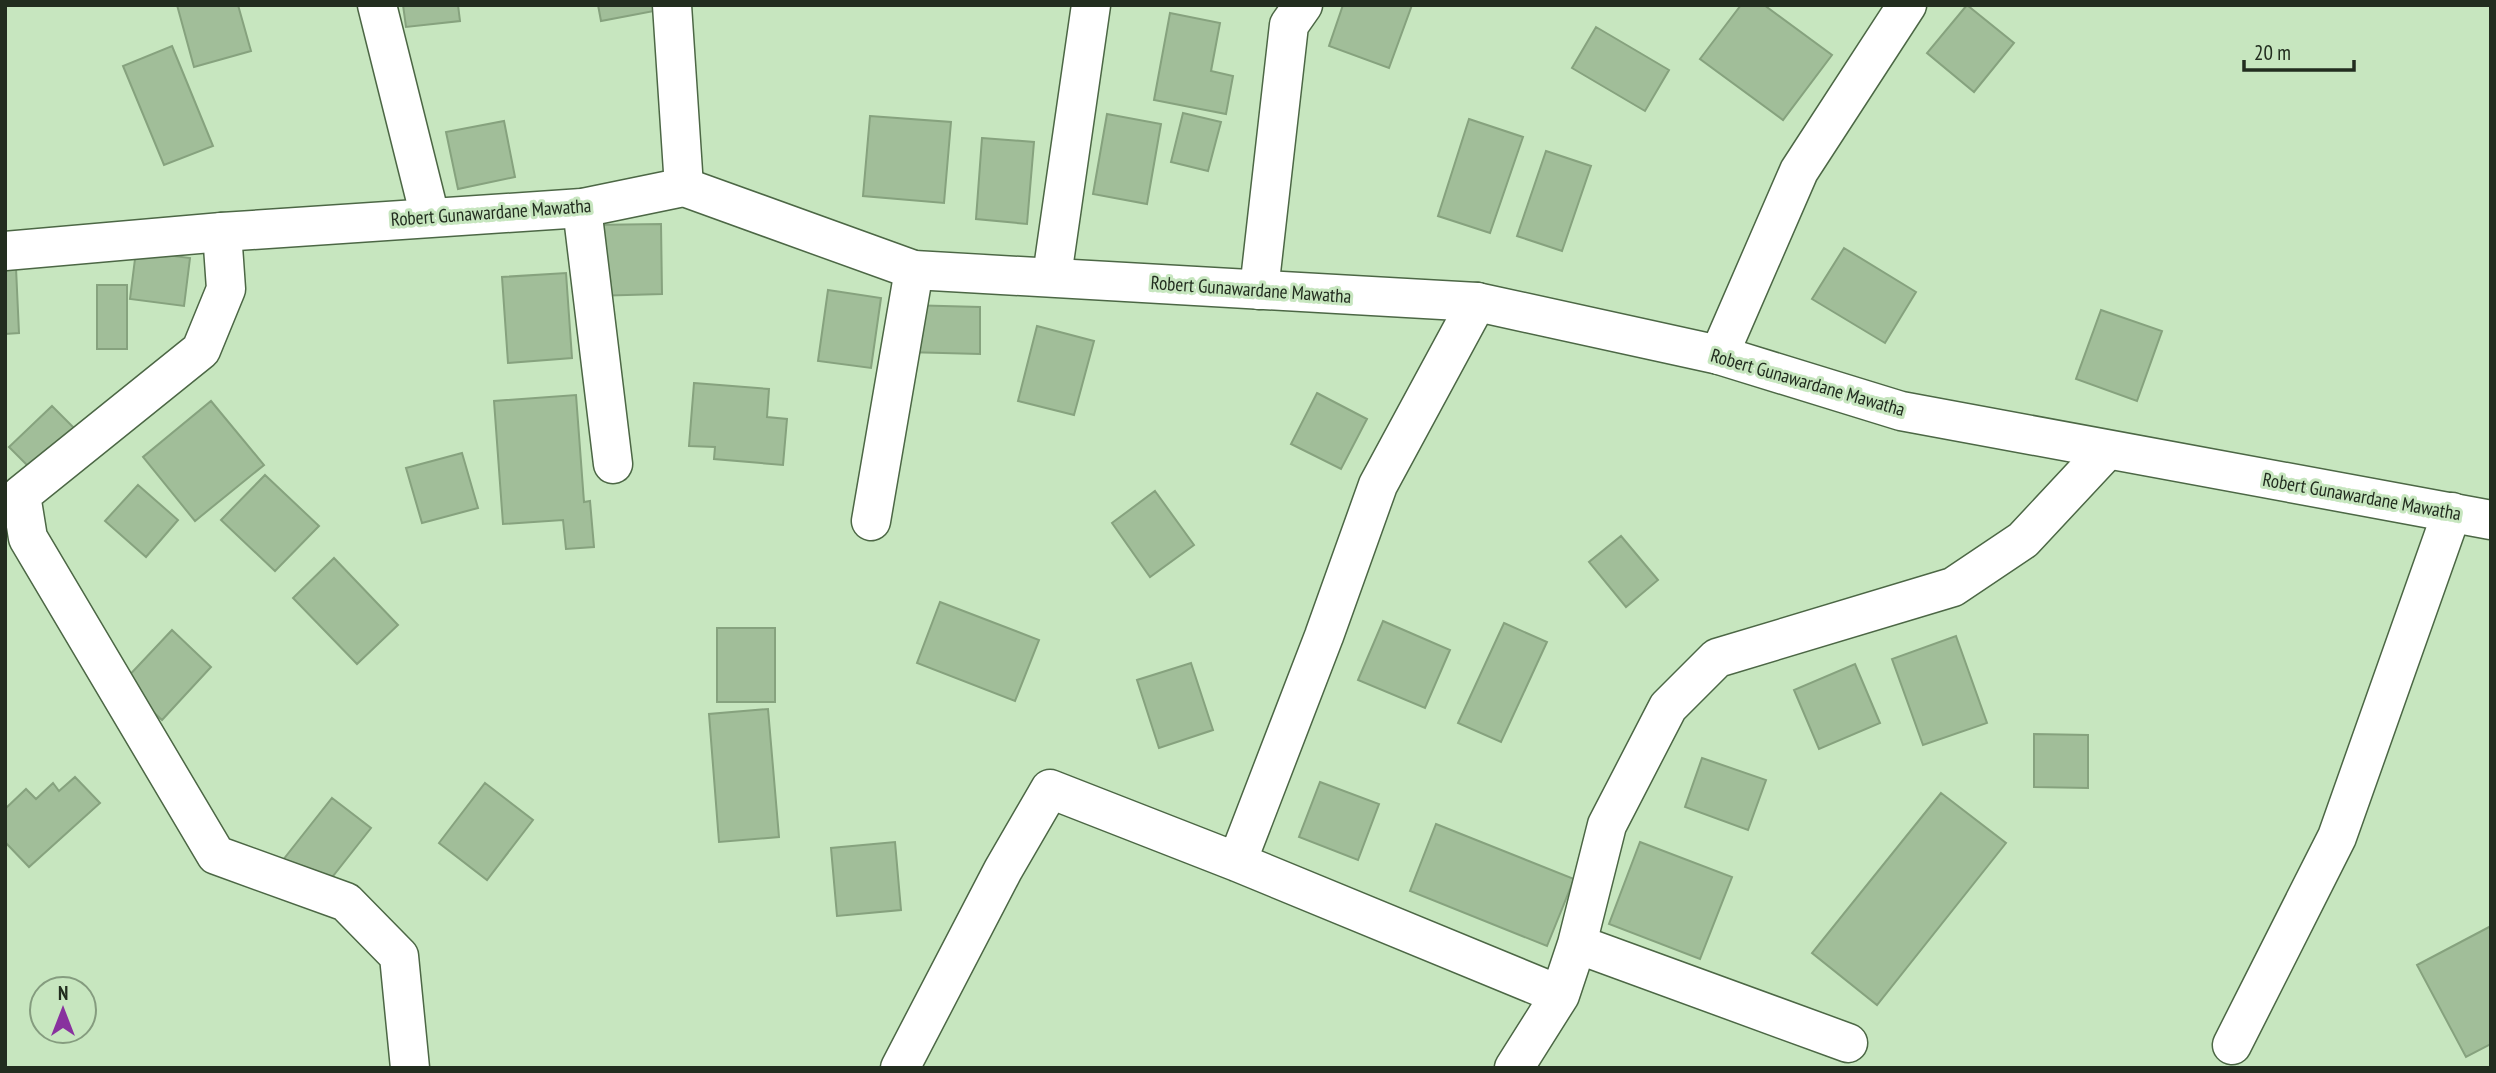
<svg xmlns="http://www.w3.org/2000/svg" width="2496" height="1073" viewBox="0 0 2496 1073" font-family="'PT Sans Narrow',sans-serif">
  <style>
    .building { fill: #a1be99; stroke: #86a27e; stroke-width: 2 }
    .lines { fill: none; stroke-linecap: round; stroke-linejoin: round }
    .minor-casing { stroke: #4c6745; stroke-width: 41 }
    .tertiary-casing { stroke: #4c6745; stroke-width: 41 }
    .minor { stroke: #fff; stroke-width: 38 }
    .tertiary { stroke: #fff; stroke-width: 38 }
    .labels { text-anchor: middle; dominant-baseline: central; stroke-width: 6; stroke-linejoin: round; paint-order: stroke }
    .street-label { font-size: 19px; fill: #222d1f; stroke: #c7e6bf }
  </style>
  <rect width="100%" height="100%" fill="#c7e6bf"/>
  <path class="building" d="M177 5H238L251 51 194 67Z
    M403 5H458L460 21 406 27Z
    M598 5H653L654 11 601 21Z
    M1343 5H1412L1389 68 1329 46Z
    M1741 5H1764L1832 55 1783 120 1700 59Z
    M1967 5 2014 43 1974 92 1927 53Z
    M1170 13 1220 23 1211 71 1233 76 1226 114 1154 100Z
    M1596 27 1669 70 1645 111 1572 68Z
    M172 46 213 146 164 165 123 66Z
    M1183 113 1221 122 1208 171 1171 162Z
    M1107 114 1161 124 1147 204 1093 194Z
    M870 116 951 122 944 203 863 196Z
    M1469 119 1523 137 1490 233 1438 216Z
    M504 121 515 177 458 189 446 132Z
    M982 138 1034 142 1027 224 976 219Z
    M1546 151 1591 166 1562 251 1517 236Z
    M661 224 662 294 592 296 590 225Z
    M1844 248 1916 292 1885 343 1812 299Z
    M136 251 190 258 184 306 130 299Z
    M16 268 19 333 5 334V269Z
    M566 273 572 358 508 363 502 277Z
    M97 285H127V349H97Z
    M828 290 881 298 871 368 818 361Z
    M906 305 980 307V354L905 352Z
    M2101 310 2162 331 2137 401 2076 379Z
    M1037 326 1094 341 1074 415 1018 401Z
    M694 383 769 389 767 417 787 419 783 465 714 459 715 447 689 446Z
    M1317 393 1367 419 1341 469 1291 444Z
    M576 395 584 502 590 501 594 547 566 549 563 520 503 524 494 401Z
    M211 401 264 465 195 521 143 457Z
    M52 406 85 439 42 480 9 447Z
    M462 453 478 508 422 523 406 468Z
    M265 475 319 526 275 571 221 520Z
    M138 485 178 520 146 557 105 521Z
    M1155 491 1194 545 1150 577 1112 523Z
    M1621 536 1658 580 1626 607 1589 562Z
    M334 558 398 625 357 664 293 598Z
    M940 602 1039 640 1015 701 917 663Z
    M1383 621 1450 650 1425 708 1358 680Z
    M1504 623 1547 642 1501 742 1458 723Z
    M717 628H775V702H717Z
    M172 630 211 667 162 720 122 683Z
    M1956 636 1987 723 1923 745 1892 659Z
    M1191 663 1213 730 1159 748 1137 680Z
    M1855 664 1880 723 1819 749 1794 690Z
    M768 709 779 837 719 842 709 714Z
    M2034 734 2088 735V788L2034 787Z
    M1702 758 1766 780 1748 830 1685 807Z
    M75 777 100 803 29 867 5 842V809L26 789 36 799 53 783 59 791Z
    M1320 782 1379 804 1358 860 1299 837Z
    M485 783 533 820 487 880 439 843Z
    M1941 793 2006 843 1877 1005 1812 953Z
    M332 798 371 828 318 895 279 865Z
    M1436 824 1574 879 1547 946 1410 891Z
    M895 842 901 910 837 916 831 848Z
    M1640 842 1732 877 1700 959 1609 924Z
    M2491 926V1044L2466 1057 2417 965Z"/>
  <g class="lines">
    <g class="minor-casing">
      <path id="minor" d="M377 5 430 217
        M672 5 684 187
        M582 208 613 464
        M222 232 226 289 201 350 21 495 28 538 216 855 346 902 399 956 410 1068
        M1052 276 1091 5
        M1259 290 1289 25 1303 5
        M1719 355 1799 171 1907 5
        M871 521 914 270
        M1237 862 1324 636 1378 485 1477 302
        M1577 944 1848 1043
        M2232 1045 2337 837 2452 512
        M900 1068 1003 870 1050 789 1237 862 1560 995
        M1514 1068 1560 995 1577 944 1607 825 1668 707 1717 658 1953 587 2023 540 2107 450"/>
    </g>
    <g class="tertiary-casing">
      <path id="tertiary" d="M5 251 222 232 582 208 684 187 914 270 1477 302 1719 355 1901 411 2491 520"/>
    </g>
    <use href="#minor" class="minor"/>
    <use href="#tertiary" class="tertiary"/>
  </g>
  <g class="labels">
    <g class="street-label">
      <text transform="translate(491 212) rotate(-4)">Robert Gunawardane Mawatha</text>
      <text transform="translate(1251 289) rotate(4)">Robert Gunawardane Mawatha</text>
      <text transform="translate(1808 382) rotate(16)">Robert Gunawardane Mawatha</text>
      <text transform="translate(2362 496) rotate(10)">Robert Gunawardane Mawatha</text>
    </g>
  </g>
  <rect width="2496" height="1073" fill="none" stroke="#222d1f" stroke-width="14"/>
  <g transform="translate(63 1010)"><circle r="33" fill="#c7e6bf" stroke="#859c7f" stroke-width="2"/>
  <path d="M0-5L12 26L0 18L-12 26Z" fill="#88319e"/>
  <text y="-10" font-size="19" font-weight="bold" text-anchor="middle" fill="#222d1f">N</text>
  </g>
  <path d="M2244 60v10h110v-10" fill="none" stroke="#222d1f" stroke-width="3.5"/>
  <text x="2254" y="60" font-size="21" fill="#222d1f" stroke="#c7e6bf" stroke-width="5" paint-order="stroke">20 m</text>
</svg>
